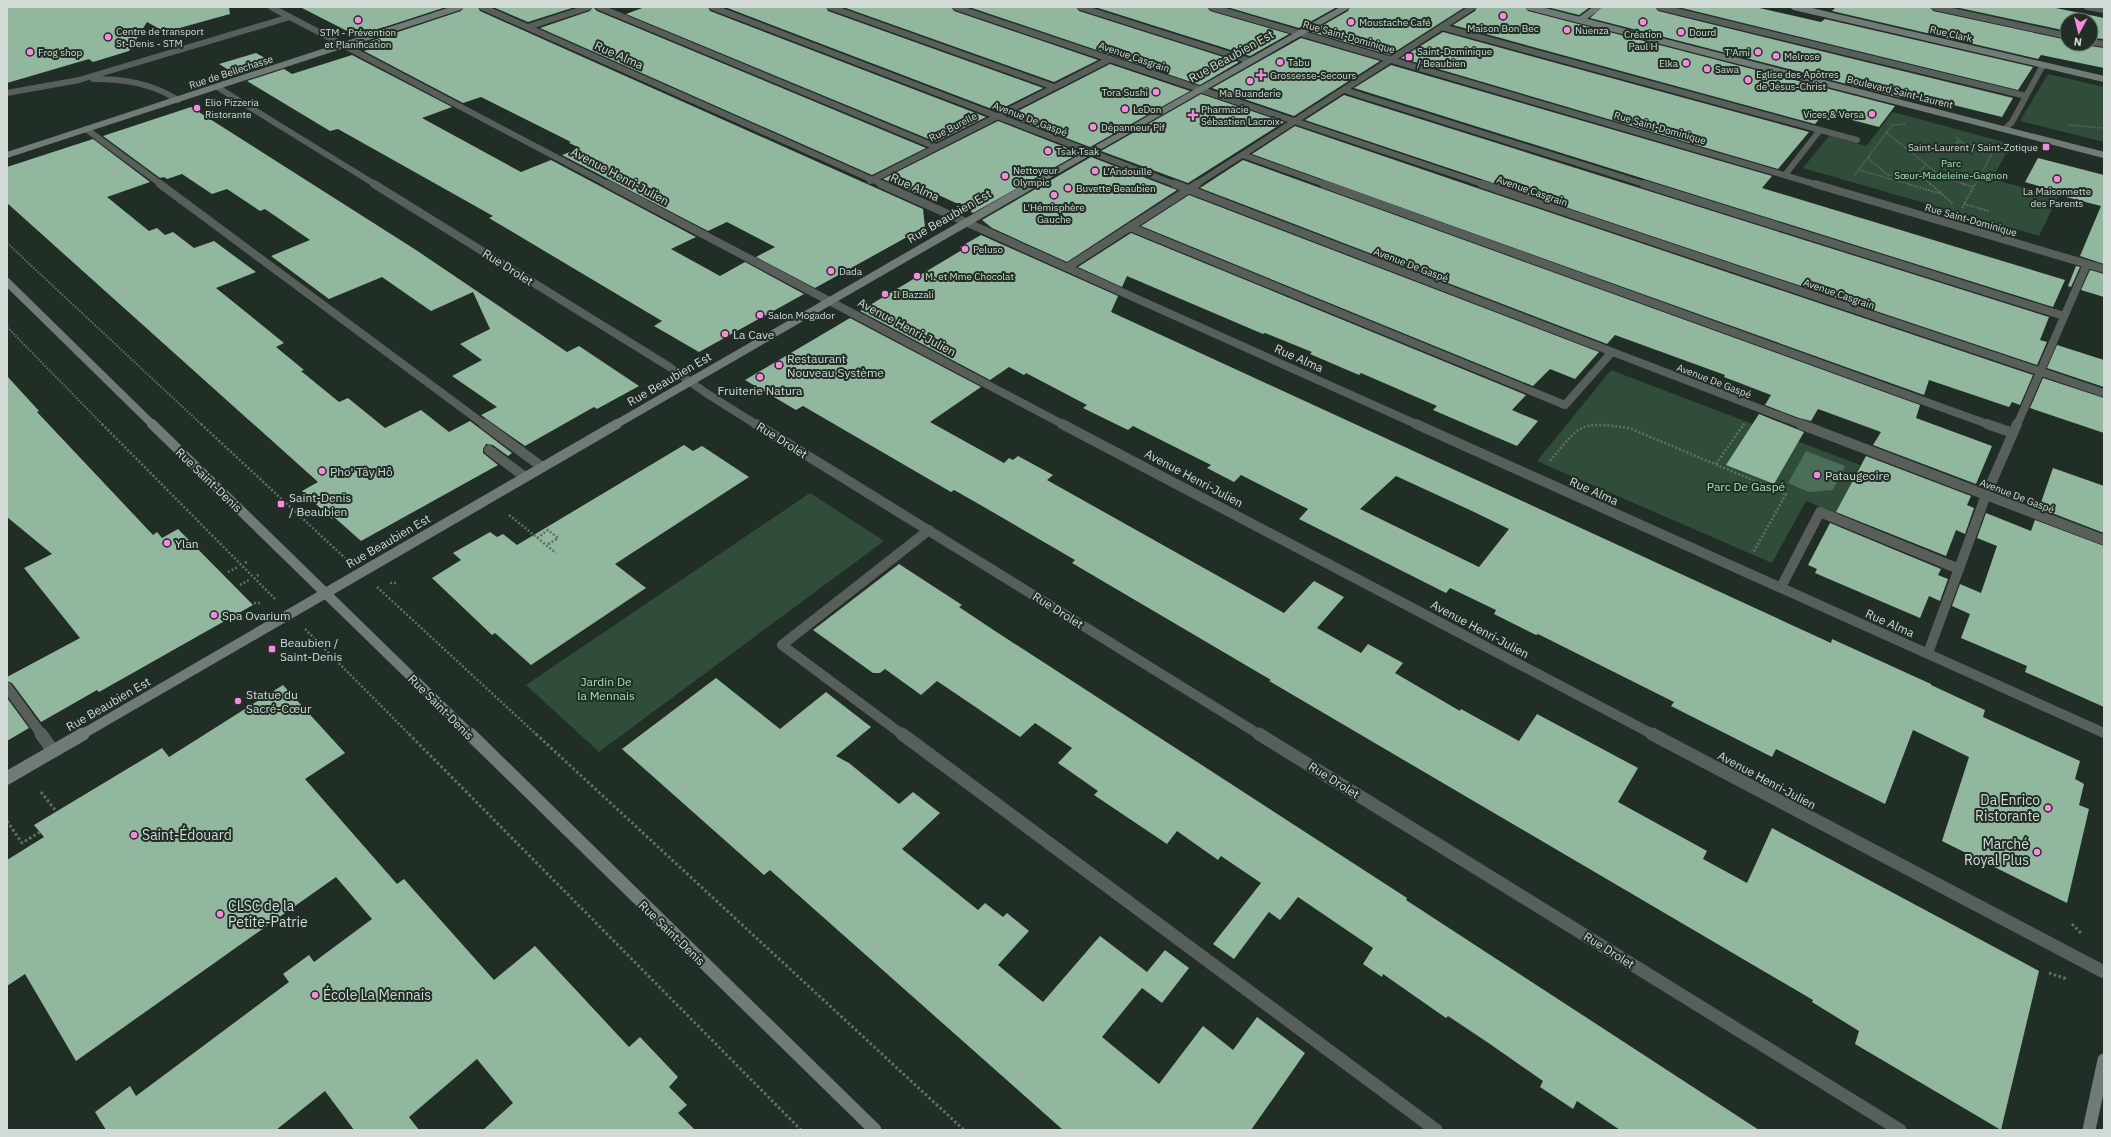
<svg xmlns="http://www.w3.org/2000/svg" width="2111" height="1137" viewBox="0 0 2111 1137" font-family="'IBM Plex Sans',sans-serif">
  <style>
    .green { fill: #304d3c }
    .water { fill: #4b6e58 }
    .building { fill: #91b79f; fill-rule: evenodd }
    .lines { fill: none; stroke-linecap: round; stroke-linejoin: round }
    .path-far3 { stroke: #636e67; stroke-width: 1.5; stroke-dasharray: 1 1; stroke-linecap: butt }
    .path-far2 { stroke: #636e67; stroke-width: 2; stroke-dasharray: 1.5 1.5; stroke-linecap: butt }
    .path-far1 { stroke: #636e67; stroke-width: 2.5; stroke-dasharray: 2 2; stroke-linecap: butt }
    .path { stroke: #636e67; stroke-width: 3; stroke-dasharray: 2.5 2.5; stroke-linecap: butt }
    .lane-far3 { stroke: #585e5a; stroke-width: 6 }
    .lane-far2 { stroke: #585e5a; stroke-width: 8 }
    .lane-far1 { stroke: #585e5a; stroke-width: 10 }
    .lane { stroke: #585e5a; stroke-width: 13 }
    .street-far3 { stroke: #585e5a; stroke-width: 6 }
    .street-far2 { stroke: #585e5a; stroke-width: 8 }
    .street-far1 { stroke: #585e5a; stroke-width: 10 }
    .street { stroke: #585e5a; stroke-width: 13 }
    .secondary-far3 { stroke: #717b75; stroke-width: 6 }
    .secondary-far2 { stroke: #717b75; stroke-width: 8 }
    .secondary-far1 { stroke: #717b75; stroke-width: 10 }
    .secondary { stroke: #717b75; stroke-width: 13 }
    .poi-dot { fill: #fe86e0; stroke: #212e26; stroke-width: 1.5 }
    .labels { text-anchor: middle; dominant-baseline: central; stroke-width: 4; stroke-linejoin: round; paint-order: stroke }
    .far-poi-label { font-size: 10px; fill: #d2dad5; stroke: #212e26; text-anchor: start }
    .far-street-label { font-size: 10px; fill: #d2dad5; stroke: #212e26 }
    .far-park-label { font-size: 10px; fill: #a2e0ba; stroke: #212e26 }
    .street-label { font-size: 12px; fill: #d2dad5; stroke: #212e26 }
    .poi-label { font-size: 12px; fill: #d2dad5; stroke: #212e26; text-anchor: start }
    .park-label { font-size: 12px; fill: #a2e0ba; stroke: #212e26 }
    .near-poi-label { font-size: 14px; fill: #d2dad5; stroke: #212e26; text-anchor: start }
  </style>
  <rect width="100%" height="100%" fill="#212e26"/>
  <path class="green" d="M2048 74 2104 87V142L2020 121Z
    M1893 112 2011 144 1992 179 2058 197 2039 236 1803 168 1829 136 1866 146Z
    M1611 370 1860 465 1836 513 1806 501 1772 563 1537 461Z
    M810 493 884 541 599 752 526 685Z"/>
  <path class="water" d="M1806 451 1845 466 1833 490 1809 492 1788 483Z"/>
  <path class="building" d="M7 7H229L230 14 165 32 147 22 129 51 93 62 89 59 7 83Z
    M300 7H446L357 36Z
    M464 7H478L480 11 923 209 925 227 815 288 756 257 775 247 727 222 708 231 562 155 580 148 569 143 571 142 481 97 463 103 364 51 377 47 368 42 461 11Z
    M493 7H575L528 22Z
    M593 7 597 11 926 148 872 175 540 28 590 11Z
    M645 7H708L710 11 986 117 936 142 626 14Z
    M725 7H826L828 11 1043 88 997 111Z
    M843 7H951L954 11 1098 60 1054 82Z
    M969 7H1076L1079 11 1239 62 1200 85Z
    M1095 7H1207L1210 11 1289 34 1250 56Z
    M1227 7H1337L1299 28Z
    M1350 7H1465L1390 55 1311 32 1348 11Z
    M1477 7H1525L1528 11 1895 106 1879 127 1833 115 1829 120 1820 118 1815 124 1453 25 1475 11Z
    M1547 7H1590L1579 15Z
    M1602 7H1655L1658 11 2013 98 2002 117 1905 93 1901 98 1590 18Z
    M1678 7H1755L1821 22 1825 19 2033 67 2018 90Z
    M1836 7H1930L1933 11 2067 40V44H2087L2090 46 2104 48V68L2041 55 2038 59 1832 11Z
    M1955 7H2051L2104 18V39L2091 38V20H2067V31Z
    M1443 32 1809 132 1778 169 1401 58Z
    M1301 38 1380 61 1294 116 1212 88Z
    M256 53 274 63 237 75 219 64Z
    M352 55 452 107 422 118 521 172 551 160 696 237 671 249 720 276 745 262 804 294 699 352 654 326 662 321 489 218 493 216 338 129 330 131 247 81 284 69 292 74Z
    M1110 64 1190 91 1090 147 1008 116Z
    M1391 65 1772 176 1762 188 2065 280 2053 307 1354 88Z
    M1201 94 1284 122 1188 183 1101 151Z
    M1344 95 2049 317 2040 340 2047 342 2037 365 1305 120Z
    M191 107 416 250 567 352 579 346 639 386 597 409 594 407 525 446 481 415 497 407 452 376 482 360 460 344 490 329 473 292 431 311 382 277 329 299 271 256 310 240 265 209 260 211 227 189 212 194 182 174 167 179 164 177 160 178 103 136Z
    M998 121 1080 153 973 213 960 203H956L921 187 922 196 883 179Z
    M1295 126 1480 189 2033 375 2020 405 2012 402 2009 407 1929 380 1924 395 1252 154Z
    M93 139 150 182 107 197 149 231 157 228 165 235 173 232 194 248 214 241 256 272 216 288 284 343 276 347 304 370 301 371 339 402 348 398 385 428 421 410 449 432 470 421 512 453 508 456 493 445 486 444 483 449V453L498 465 361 541 334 517 332 519 302 491 318 482 7 203V167Z
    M1091 157 1177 190 1067 262 992 228 982 220Z
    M2038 158 2104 175V264L2080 256 2101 206 2058 195 2059 192 2025 182Z
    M1243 160 1920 405 1916 418 1992 446 1976 484 1873 445 1881 432 1818 409 1811 421 1799 418 1765 405 1771 395 1724 377 1725 375 1615 335 1607 344 1200 188Z
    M1189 195 1599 352 1575 379 1550 369 1533 386 1141 226Z
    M1131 233 1526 395 1512 410 1538 421 1517 446 1433 410 1437 406 1361 373 1359 375 1310 354 1312 352 1265 333 1263 334 1127 276 1122 287 1078 267Z
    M981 235 1118 296 1111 312 1831 643 1832 639 1931 684V685L1985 710 1983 717 2080 761 2075 779 2084 784 2079 805 2089 809 2067 903 1942 841 1969 757 1913 730 1885 804 1776 749 1772 757 1671 706 1674 702 1538 634 1536 635 1494 614 1496 610 1450 588 1446 593 1299 519 1308 509 1241 475 1234 482 1207 468 1211 465 1133 426 1128 430 1083 408 1087 405 1026 373 1024 375 1009 367 990 380 860 311 962 250 960 247ZM1396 476 1472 511 1509 529 1479 567 1360 509Z
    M2076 266 2080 267 2071 287 2068 286Z
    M2090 270 2104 274V297L2081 290Z
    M850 318 981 387 930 422 1004 463 1009 458 1013 460 1018 456 1053 475 1047 480 1284 613 1314 581 1344 597 1317 628 1361 653 1368 644 1403 663 1395 673 1460 711 1461 709 1519 741 1537 714 1638 768 1618 802 1707 851 1703 859 1747 883 1772 828 2039 971 2001 1130 1855 1044 1859 1031 1812 1002 1813 1000 1269 681 1271 680 1072 563 1075 560 977 503 954 490 951 492 803 406 796 410 745 380Z
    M2057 345 2104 360V387L2047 368Z
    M7 376 39 411 37 412 153 535 157 532 162 538 178 529 253 605 99 692 97 690 41 722 12 683 7 681V677L80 638 24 568 52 554 7 517Z
    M2043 378 2104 398V433L2030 408Z
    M1759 414 1804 432 1774 484 1726 465Z
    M684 445 693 451 702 446 749 477 615 564 646 588 531 665 495 633 492 635 432 578 461 560 453 553 490 532 497 537 503 534 517 545Z
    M1866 456 1971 496 1967 505 1974 508 1965 534 1956 530 1946 556 1836 512Z
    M2053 468 2104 486V533L2039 508Z
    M1986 513 2031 531 2035 520 2104 546V707L2025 672 2027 666 1961 638 1970 614 1952 606 1960 584 1981 593 1997 546 1977 538Z
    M1830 523 1941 569 1938 575 1948 579 1940 601 1929 596 1920 618 1815 573 1817 569 1808 565Z
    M899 564 962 605 959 607 995 631 1407 898 1406 900 1759 1130H1620L1577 1101 1573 1109 1540 1087 1543 1081 1490 1044 1448 1016 1446 1018 1383 974 1382 977 1363 964 1373 948 1298 897 1280 920 1269 912 1234 959 1213 944 1261 883 1221 856 1218 860 1177 831 1167 844 1094 795 1098 791 1058 763 1072 748 1035 723 1020 737 937 681 921 695 885 669 880 673H873L813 630Z
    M716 678 780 729 826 692 871 727 836 756 849 763 899 804 913 792 940 813 902 849 978 910 985 903 1003 917 1007 913 1029 931 998 965 1043 1002 1100 936 1147 972 1165 950 1189 968 1162 1003 1142 988 1102 1037 1159 1084 1203 1026 1233 1050 1257 1017 1305 1053 1251 1130H1063L770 870 764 875 622 749Z
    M283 685 345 753 305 779 397 884 404 879 494 980 535 946 629 1047 640 1037 678 1077 669 1087 687 1105 678 1113 695 1130H483L513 1103 477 1059 409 1117 419 1130H354L325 1091 276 1130H106L95 1112 130 1086 136 1096 289 982 283 974 309 955 314 962 372 919 336 877 76 1061 25 974 7 986V860L44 837 34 825 162 748 169 757Z
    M7 698 29 728 7 741Z"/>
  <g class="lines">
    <path class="path-far3" d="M2069 125 2104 128
      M1887 133 1942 177 1980 175
      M1956 137 1966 145 1982 144
      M1957 146H1960L1955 142H1961
      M1868 158 1889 176
      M1859 170 1912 185
      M1918 174 1926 164
      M1855 175 1892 125 1905 124
      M1888 175 1918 174 1932 185
      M1923 177H1942L1967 185
      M1975 185 1996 146"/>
    <path class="path-far2" d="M1908 184 1942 194 1953 204
      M1930 184 1941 193
      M1963 184 1973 187
      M1964 204 1989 211
      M1962 208 1975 184
      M7 243 202 425
      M7 327 103 425
      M1743 425 1744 423"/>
    <path class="path-far1" d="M102 424 276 600
      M201 424 345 558
      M1550 461C1581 424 1578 421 1629 428L1786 494 1753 553
      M1716 464 1744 424
      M509 515 556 553
      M537 538 548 530 558 538 547 545
      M245 563 248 561
      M228 572 238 567
      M257 576 260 574
      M390 583H396
      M240 585 249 580
      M377 587 537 735
      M254 603H262
      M305 629 410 735
      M294 640V644"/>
    <path class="path" d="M409 734 801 1130
      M536 734 964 1130
      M41 792 56 811
      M7 821 22 843 40 832
      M2072 924 2081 933
      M2049 973 2067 979"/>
    <path class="lane-far3" d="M599 7 936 147
      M830 7 1054 87
      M1080 7 1250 61
      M1659 7 2026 96
      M1934 7 2067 36
      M528 27 589 7
      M1442 27 1857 140
      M2091 42 2104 44
      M93 79C124 79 151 83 178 100
      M1344 90 1647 185
      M7 93 79 80 290 17
      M86 129 162 185
      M2005 129 2012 122 2043 65
      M1243 155 1327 185
      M1785 175 1820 130
      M870 181 1110 59
      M1195 185 1473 7"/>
    <path class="lane-far2" d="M160 184 485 425
      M1324 184 1990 425
      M1644 184 2064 316
      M1130 227 1565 405 1612 352
      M1068 267 1197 184
      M2017 425 2087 264"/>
    <path class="lane-far1" d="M484 424 542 467
      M1987 424 2013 433
      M489 450 525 477
      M1781 587 1820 512 1959 569
      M1928 653 1986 495 2017 424
      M7 687 42 735
      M903 735 782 645 929 530"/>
    <path class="lane" d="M41 734 53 751
      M902 734 1436 1130"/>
    <path class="street-far3" d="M271 7 609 185
      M482 7 884 185
      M712 7 1177 185
      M955 7 1485 185
      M1211 7 1818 185
      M2087 7 2104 10
      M217 87 376 185"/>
    <path class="street-far2" d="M374 184 668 366 706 393 757 425
      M608 184 1064 425
      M881 184 1418 425
      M1175 184 1803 425
      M1482 184 2104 393
      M1815 184 2104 269"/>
    <path class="street-far1" d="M756 424 1260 735
      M1062 424 1654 735
      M1416 424 2104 733
      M1800 424 2104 540"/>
    <path class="street" d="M1259 734 1900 1130
      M1652 734 2104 972"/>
    <path class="secondary-far3" d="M1529 7 2104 155
      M1794 7 2104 79
      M1580 20 1598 7
      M7 155 460 7
      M1032 185 1346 7"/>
    <path class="secondary-far2" d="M7 282 153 425
      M615 425 1033 184"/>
    <path class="secondary-far1" d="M152 424 471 735
      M81 735 617 424"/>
    <path class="secondary" d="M470 734 875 1130
      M7 778 83 734
      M2089 1130 2104 1060"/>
  </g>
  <g class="poi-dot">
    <circle cx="1503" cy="16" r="4"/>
    <circle cx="358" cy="20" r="4"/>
    <circle cx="1351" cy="22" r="4"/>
    <circle cx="1643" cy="22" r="4"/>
    <circle cx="1567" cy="30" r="4"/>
    <circle cx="1681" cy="32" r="4"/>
    <circle cx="108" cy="37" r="4"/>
    <circle cx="30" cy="52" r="4"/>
    <circle cx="1758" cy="52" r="4"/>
    <circle cx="1776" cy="56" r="4"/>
    <rect x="1405" y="53" width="8" height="8" rx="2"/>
    <circle cx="1280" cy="62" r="4"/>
    <circle cx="1686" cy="63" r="4"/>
    <circle cx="1707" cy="69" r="4"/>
    <path d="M1259 69h4v4h4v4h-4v4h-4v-4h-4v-4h4z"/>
    <circle cx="1748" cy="80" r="4"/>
    <circle cx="1250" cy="81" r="4"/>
    <circle cx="1156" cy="92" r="4"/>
    <circle cx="197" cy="108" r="4"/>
    <circle cx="1125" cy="109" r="4"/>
    <circle cx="1872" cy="114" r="4"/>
    <path d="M1191 109h4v4h4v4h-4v4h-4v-4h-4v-4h4z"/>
    <circle cx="1093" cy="127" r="4"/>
    <rect x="2042" y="143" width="8" height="8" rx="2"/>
    <circle cx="1048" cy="151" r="4"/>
    <circle cx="1095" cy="171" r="4"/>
    <circle cx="1005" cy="176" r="4"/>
    <circle cx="2057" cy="179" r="4"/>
    <circle cx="1068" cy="188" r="4"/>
    <circle cx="1054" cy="195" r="4"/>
    <circle cx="965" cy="249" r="4"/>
    <circle cx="831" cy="271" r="4"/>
    <circle cx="917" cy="276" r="4"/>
    <circle cx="885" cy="294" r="4"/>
    <circle cx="760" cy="315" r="4"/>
    <circle cx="725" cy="334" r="4"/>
    <circle cx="779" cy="365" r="4"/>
    <circle cx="760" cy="377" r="4"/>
    <circle cx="322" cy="471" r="4"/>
    <circle cx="1817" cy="475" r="4"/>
    <rect x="277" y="500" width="8" height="8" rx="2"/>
    <circle cx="167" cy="543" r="4"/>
    <circle cx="214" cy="615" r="4"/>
    <rect x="268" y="645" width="8" height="8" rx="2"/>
    <circle cx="238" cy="701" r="4"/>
    <circle cx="2048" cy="808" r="4"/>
    <circle cx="134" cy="835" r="4"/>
    <circle cx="2037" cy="852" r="4"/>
    <circle cx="220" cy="914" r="4"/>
    <circle cx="315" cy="995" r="4"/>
  </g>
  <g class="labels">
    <g class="far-poi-label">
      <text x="1359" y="22">Moustache Café</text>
      <text x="1503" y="28" text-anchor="middle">Maison Bon Bec</text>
      <text x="1575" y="30">Nuenza</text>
      <text x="116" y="31">Centre de transport<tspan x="116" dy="12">St-Denis - STM</tspan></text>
      <text x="358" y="32" text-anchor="middle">STM - Prévention<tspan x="358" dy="12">et Planification</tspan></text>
      <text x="1689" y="32">Dourd</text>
      <text x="1643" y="34" text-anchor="middle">Création<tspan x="1643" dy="12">Paul H</tspan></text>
      <text x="1417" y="51">Saint-Dominique<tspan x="1417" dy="12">/ Beaubien</tspan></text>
      <text x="38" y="52">Frog shop</text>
      <text x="1750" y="52" text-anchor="end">T'Ami</text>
      <text x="1784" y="56">Melrose</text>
      <text x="1288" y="62">Tabu</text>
      <text x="1678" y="63" text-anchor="end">Elka</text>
      <text x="1715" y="69">Sawa</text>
      <text x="1756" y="74">Eglise des Apôtres<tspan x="1756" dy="12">de Jésus-Christ</tspan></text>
      <text x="1270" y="75">Grossesse-Secours</text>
      <text x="1148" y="92" text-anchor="end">Tora Sushi</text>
      <text x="1250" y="93" text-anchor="middle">Ma Buanderie</text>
      <text x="205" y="102">Elio Pizzeria<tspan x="205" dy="12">Ristorante</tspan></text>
      <text x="1133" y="109">LeDon</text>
      <text x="1201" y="109">Pharmacie<tspan x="1201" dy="12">Sébastien Lacroix</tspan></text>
      <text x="1864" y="114" text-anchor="end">Vices &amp; Versa</text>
      <text x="1101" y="127">Dépanneur Pif</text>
      <text x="2038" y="147" text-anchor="end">Saint-Laurent / Saint-Zotique</text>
      <text x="1056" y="151">Tsak Tsak</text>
      <text x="1013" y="170">Nettoyeur<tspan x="1013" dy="12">Olympic</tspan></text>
      <text x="1103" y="171">L’Andouille</text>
      <text x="1076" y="188">Buvette Beaubien</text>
      <text x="2057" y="191" text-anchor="middle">La Maisonnette<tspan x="2057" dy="12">des Parents</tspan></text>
      <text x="1054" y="207" text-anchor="middle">L'Hémisphère<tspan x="1054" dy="12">Gauche</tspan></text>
      <text x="973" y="249">Peluso</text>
      <text x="839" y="271">Dada</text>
      <text x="925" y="276">M. et Mme Chocolat</text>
      <text x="893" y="294">Il Bazzali</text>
      <text x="768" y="315">Salon Mogador</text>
    </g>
    <g class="far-street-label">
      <text transform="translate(1951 34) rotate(13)">Rue Clark</text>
      <text transform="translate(1349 37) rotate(16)">Rue Saint-Dominique</text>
      <text transform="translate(1134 57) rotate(19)">Avenue Casgrain</text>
      <text transform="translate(231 72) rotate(-18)">Rue de Bellechasse</text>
      <text transform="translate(1900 92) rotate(14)">Boulevard Saint-Laurent</text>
      <text transform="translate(1030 119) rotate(21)">Avenue De Gaspé</text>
      <text transform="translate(953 127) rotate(-27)">Rue Burelle</text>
      <text transform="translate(1660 128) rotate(16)">Rue Saint-Dominique</text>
      <text transform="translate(1532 191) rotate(19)">Avenue Casgrain</text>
      <text transform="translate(1971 220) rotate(16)">Rue Saint-Dominique</text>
      <text transform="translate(1411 265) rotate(21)">Avenue De Gaspé</text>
      <text transform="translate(1839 294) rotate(19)">Avenue Casgrain</text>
      <text transform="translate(1714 381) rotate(21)">Avenue De Gaspé</text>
      <text transform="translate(2017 496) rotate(21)">Avenue De Gaspé</text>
    </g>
    <g class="far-park-label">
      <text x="1951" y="163">Parc<tspan x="1951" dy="12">Sœur-Madeleine-Gagnon</tspan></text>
    </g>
    <g class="street-label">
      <text transform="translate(619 55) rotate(24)">Rue Alma</text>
      <text transform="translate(1231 56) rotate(-29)">Rue Beaubien Est</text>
      <text transform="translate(620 176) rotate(28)">Avenue Henri-Julien</text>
      <text transform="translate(915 187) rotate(24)">Rue Alma</text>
      <text transform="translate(949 216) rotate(-30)">Rue Beaubien Est</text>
      <text transform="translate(508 267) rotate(32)">Rue Drolet</text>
      <text transform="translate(907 327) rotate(28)">Avenue Henri-Julien</text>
      <text transform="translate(1299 358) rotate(24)">Rue Alma</text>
      <text transform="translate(669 379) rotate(-30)">Rue Beaubien Est</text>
      <text transform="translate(782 440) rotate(32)">Rue Drolet</text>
      <text transform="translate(1194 478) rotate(28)">Avenue Henri-Julien</text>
      <text transform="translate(209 480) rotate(44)">Rue Saint-Denis</text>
      <text transform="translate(1594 491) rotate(24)">Rue Alma</text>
      <text transform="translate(388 541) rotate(-30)">Rue Beaubien Est</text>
      <text transform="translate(1058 610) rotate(32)">Rue Drolet</text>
      <text transform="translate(1890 623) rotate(24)">Rue Alma</text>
      <text transform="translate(1480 629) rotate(28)">Avenue Henri-Julien</text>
      <text transform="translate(108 704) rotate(-30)">Rue Beaubien Est</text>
      <text transform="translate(441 707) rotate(45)">Rue Saint-Denis</text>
      <text transform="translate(1334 780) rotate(32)">Rue Drolet</text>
      <text transform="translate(1767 780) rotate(28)">Avenue Henri-Julien</text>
      <text transform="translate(672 933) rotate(44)">Rue Saint-Denis</text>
      <text transform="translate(1609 950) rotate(32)">Rue Drolet</text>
    </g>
    <g class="poi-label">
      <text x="733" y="334">La Cave</text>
      <text x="787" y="358">Restaurant<tspan x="787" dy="14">Nouveau Système</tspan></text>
      <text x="760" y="390" text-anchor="middle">Fruiterie Natura</text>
      <text x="330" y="471">Pho' Tây Hô</text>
      <text x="1825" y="475">Pataugeoire</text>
      <text x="289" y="497">Saint-Denis<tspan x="289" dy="14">/ Beaubien</tspan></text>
      <text x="175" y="543">Ylan</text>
      <text x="222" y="615">Spa Ovarium</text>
      <text x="280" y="642">Beaubien /<tspan x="280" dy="14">Saint-Denis</tspan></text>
      <text x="246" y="694">Statue du<tspan x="246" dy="14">Sacré-Cœur</tspan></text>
    </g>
    <g class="park-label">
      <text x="1746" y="486">Parc De Gaspé</text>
      <text x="606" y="681">Jardin De<tspan x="606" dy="14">la Mennais</tspan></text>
    </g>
    <g class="near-poi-label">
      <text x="2040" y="800" text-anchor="end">Da Enrico<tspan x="2040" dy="16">Ristorante</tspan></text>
      <text x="142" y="835">Saint-Édouard</text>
      <text x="2029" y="844" text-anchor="end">Marché<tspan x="2029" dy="16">Royal Plus</tspan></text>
      <text x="228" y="906">CLSC de la<tspan x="228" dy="16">Petite-Patrie</tspan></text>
      <text x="323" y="995">École La Mennais</text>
    </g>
  </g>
  <rect width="2111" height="1137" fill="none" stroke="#d2dad5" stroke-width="16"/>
  <g transform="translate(2079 32) rotate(187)"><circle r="19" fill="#212e26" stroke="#68736c"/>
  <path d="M0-3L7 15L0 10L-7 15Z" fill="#fe86e0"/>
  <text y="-6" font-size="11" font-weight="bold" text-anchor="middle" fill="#d2dad5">N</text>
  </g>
</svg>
